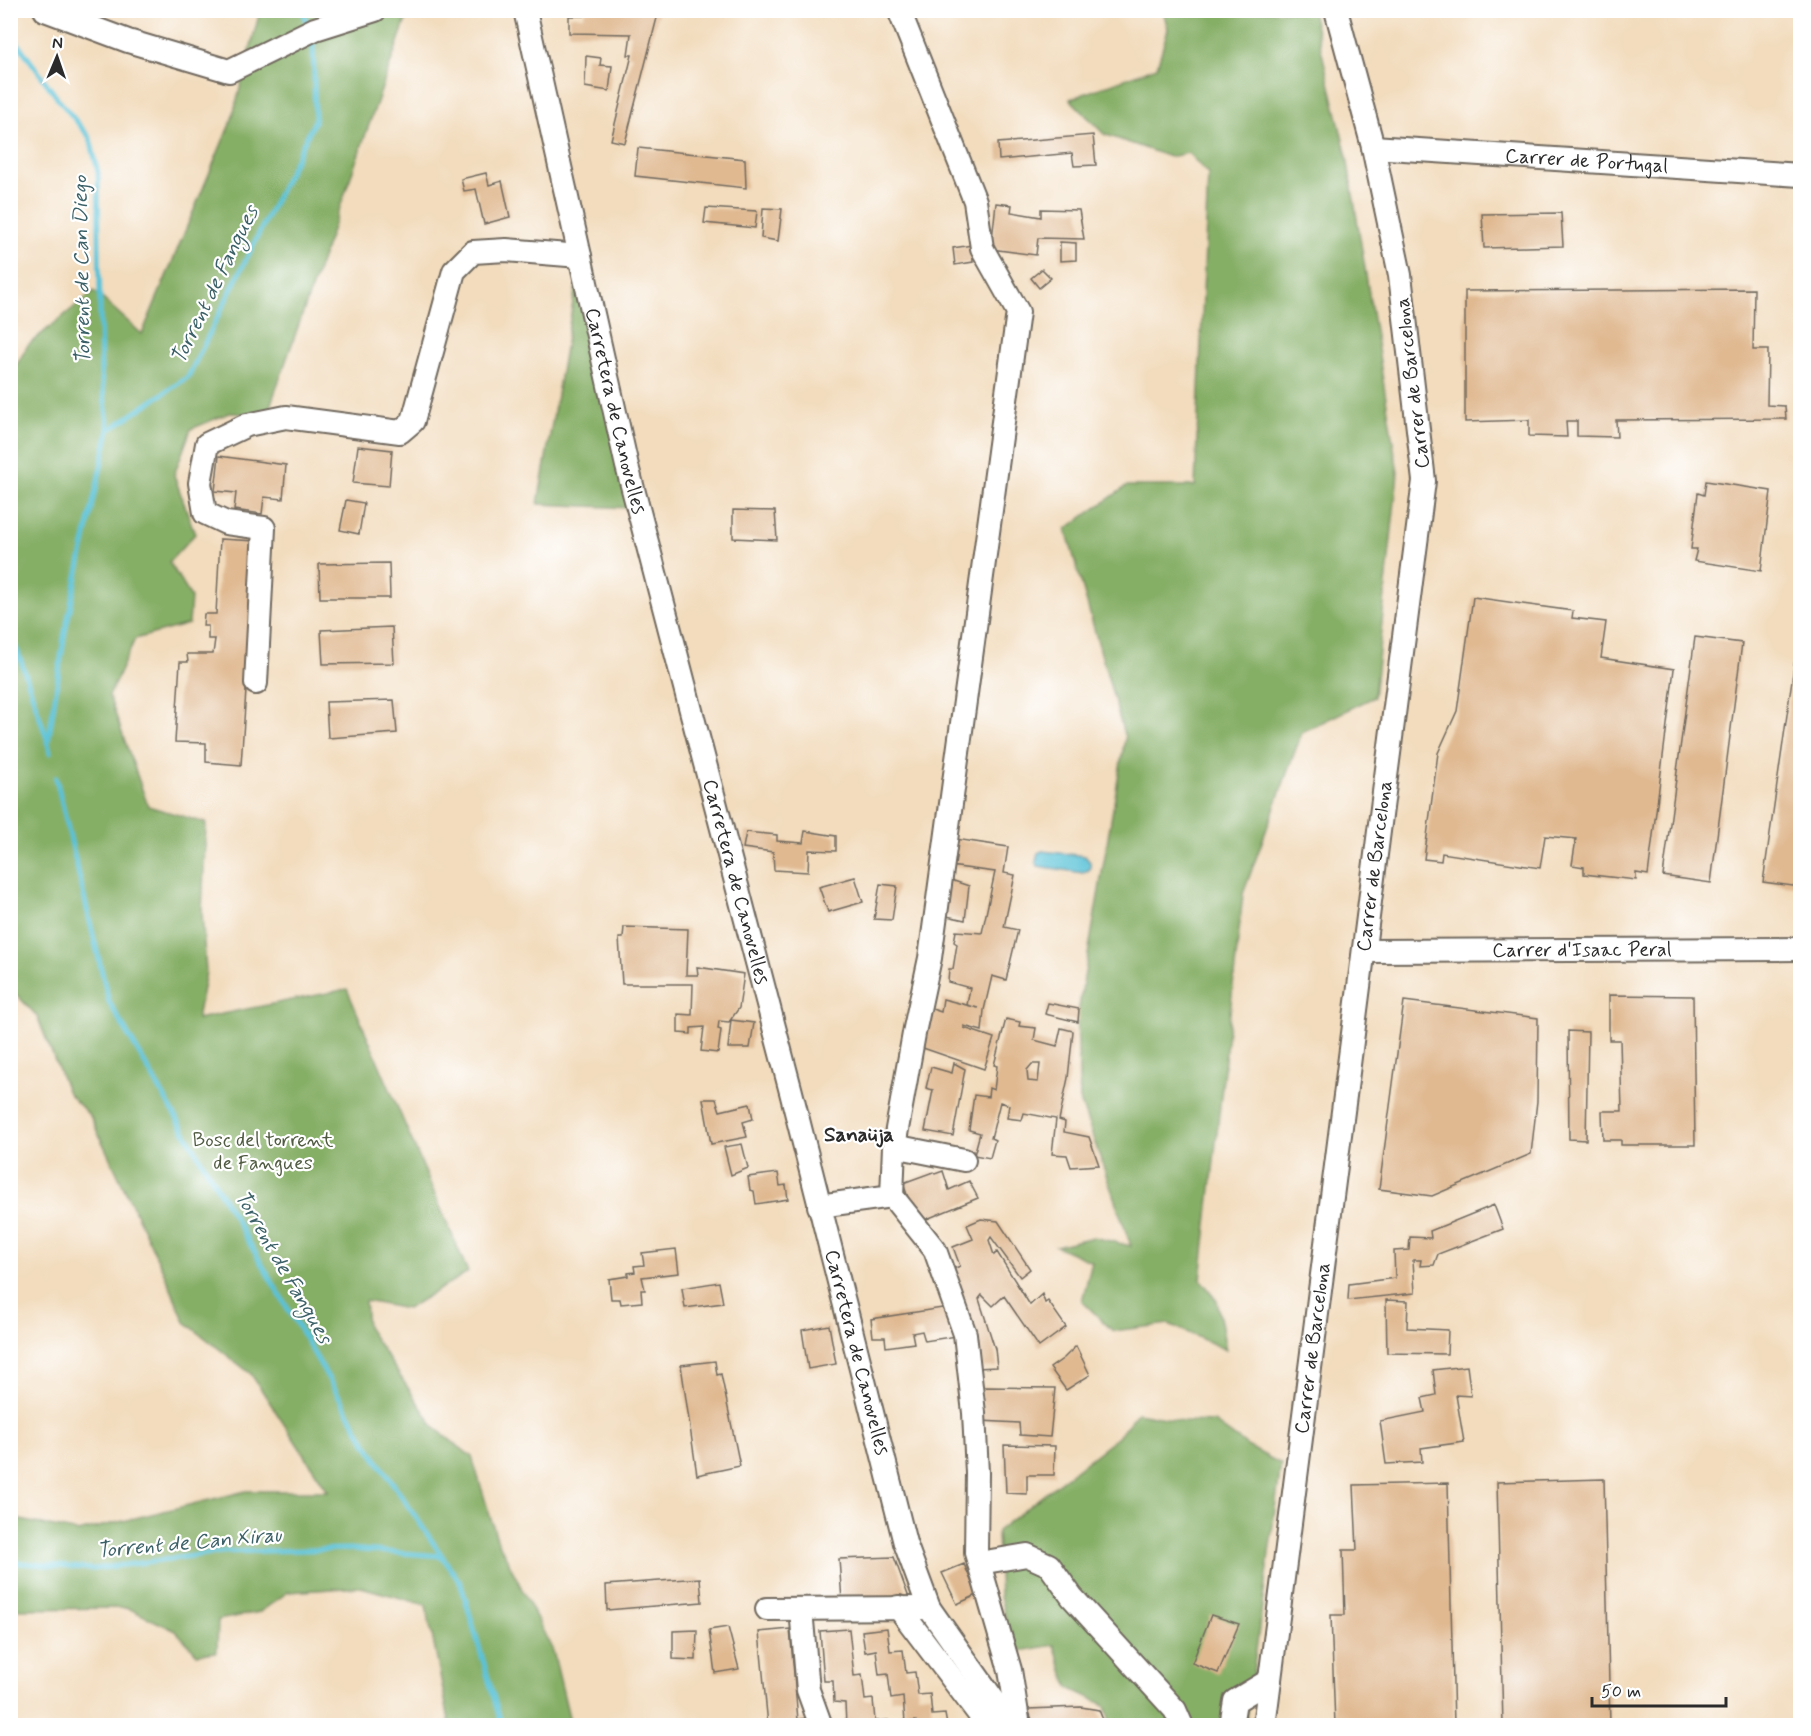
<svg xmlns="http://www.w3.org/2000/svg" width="1811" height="1736" viewBox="0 0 1811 1736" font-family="Mynerve,sans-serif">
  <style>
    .forest { fill: #86af66; stroke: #586d48; stroke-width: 1.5 }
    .water { fill: #5ac2d7; stroke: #427681; stroke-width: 1.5 }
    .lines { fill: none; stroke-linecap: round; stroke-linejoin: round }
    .stream { stroke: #5ac2d7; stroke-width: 5 }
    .building { fill: #e0b991; fill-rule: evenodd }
    .minor-casing { stroke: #71695e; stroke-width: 26 }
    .minor { stroke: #fff; stroke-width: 22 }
    .labels { text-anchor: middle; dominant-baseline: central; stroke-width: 4.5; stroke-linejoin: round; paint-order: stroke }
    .street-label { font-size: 20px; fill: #2b2b2b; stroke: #fff }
    .park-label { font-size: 20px; fill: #505b41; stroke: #fff }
    .water-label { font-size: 21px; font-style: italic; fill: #3b6067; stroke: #fff }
    .neighbourhood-label { font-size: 21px; font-weight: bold; fill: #2b2b2b; stroke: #fff }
  </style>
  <rect width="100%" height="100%" fill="#fff"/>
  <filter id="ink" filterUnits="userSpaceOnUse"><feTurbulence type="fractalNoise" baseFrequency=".0167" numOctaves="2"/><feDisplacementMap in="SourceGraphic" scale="12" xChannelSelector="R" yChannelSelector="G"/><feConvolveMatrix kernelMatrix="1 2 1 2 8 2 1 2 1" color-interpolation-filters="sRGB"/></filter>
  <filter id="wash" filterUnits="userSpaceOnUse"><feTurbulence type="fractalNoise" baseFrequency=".008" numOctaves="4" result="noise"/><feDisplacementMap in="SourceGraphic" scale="24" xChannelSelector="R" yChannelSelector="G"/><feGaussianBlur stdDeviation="1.35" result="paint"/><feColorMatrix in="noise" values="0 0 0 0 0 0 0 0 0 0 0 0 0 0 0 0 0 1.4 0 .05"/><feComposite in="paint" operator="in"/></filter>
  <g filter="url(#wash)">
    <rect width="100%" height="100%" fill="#f2dcbd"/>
    <path class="forest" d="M260 11H409L267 415 229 413 191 429 174 475 195 534 169 562 191 597 189 624 135 639 109 696 148 806 206 823 202 912 206 972 197 1019 347 989 468 1272 407 1309 365 1301 367 1327 435 1428 472 1457 497 1539 553 1651 571 1725H450L426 1605 361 1587 288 1592 260 1612 218 1620 217 1652 197 1654 176 1631 128 1608 11 1609V1518L78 1532 246 1491H328L251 1374 185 1322 165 1275 90 1116 68 1093 37 1016 11 989V375L28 345 94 291 142 334 232 119Z
      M1163 11H1312L1347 157 1398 473 1374 697 1302 732 1243 894 1201 1280 1217 1300 1226 1350 1169 1324 1113 1331 1082 1301 1092 1262 1056 1246 1093 1237 1131 1246 1080 1100 1077 1019 1125 738 1066 529 1127 486H1195L1208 174 1188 153 1170 157 1104 134 1070 99 1157 67 1168 29Z
      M576 285 631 508 538 504Z
      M1137 1413 1183 1421 1214 1422 1249 1447 1281 1464 1246 1725H1111L1105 1705 1069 1688 1054 1645 1014 1652 1000 1597 997 1531 1118 1437Z"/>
    <path class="water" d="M1042 851 1085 856 1090 862V869L1083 873 1038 866 1036 862 1038 853Z"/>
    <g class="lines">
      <path class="stream" d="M303 10 308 26
        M10 27 19 45 58 99 90 138 98 172 101 375 109 430
        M10 636 18 652 47 739
        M50 753 48 743 65 632 109 430 188 377 315 120 313 37
        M56 778 109 1002 369 1448 461 1584 502 1726
        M10 1562 94 1569 222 1552 348 1549 442 1556"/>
    </g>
    <g id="blocks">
      <path class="building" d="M585 10H659L625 143 611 140 632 55H628L631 34 569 33V16H584Z
        M586 56 601 58 600 65 612 66 609 91 585 87Z
        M1093 135 1096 165 1074 166 1072 153 999 160 998 143Z
        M638 148 745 159 746 188 635 176Z
        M486 173 489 185 502 181 510 217 484 224 476 189 464 191 461 179Z
        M996 203 1012 205 1011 212 1041 217V209L1079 210 1084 239 1038 238 1036 255 991 249Z
        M706 208 757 211 755 228 704 223Z
        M763 208 782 209 778 241 761 238Z
        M1561 213 1563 246 1484 248 1482 214Z
        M1060 242 1076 243V260L1060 261Z
        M972 245 973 262 955 265 953 248Z
        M1042 269 1051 278 1039 288 1031 278Z
        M1754 289 1753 350H1768L1767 405 1785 406 1786 419 1616 420 1617 437 1577 436V421H1566L1567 437 1529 436V420L1465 422V291Z
        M358 446 392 450 389 486 353 483Z
        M219 456 286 465 283 499 264 497 262 514 234 510 236 493 215 491Z
        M1706 481 1771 491 1761 571 1694 561 1697 549H1691L1698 493 1704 495Z
        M346 500 364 503 359 534 340 530Z
        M733 510 775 511 777 540 733 538Z
        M220 539 256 541 241 765 206 762V743L175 742 180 662H188L187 654H213L215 639H208V626H203L204 614H216Z
        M389 563 390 598H320L319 564Z
        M1473 597 1573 611 1572 618 1606 622 1601 658 1674 669 1648 875 1636 873V880L1584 874V867L1572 865 1576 839 1545 836 1540 868 1442 853 1441 861 1424 859 1438 753 1457 711Z
        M392 627 394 663 323 664 321 630Z
        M1799 631H1800V887L1763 882Z
        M1695 637 1742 643 1711 883 1663 876Z
        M394 700 397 733 328 738 326 702Z
        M805 831 836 836V851L809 850 808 872 774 870 773 852 743 848 746 832 777 835V841L803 843Z
        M955 839 1008 847 1004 873 1015 875 1004 927 1018 930 1006 980 992 976 984 1010 982 1031 964 1026V1028L994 1038 984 1069 920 1047 929 1008 941 1012 943 999 978 1008 967 1005 970 988 948 982 949 969H953L957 944 954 942 956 931 982 933 995 872 950 866Z
        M855 877 863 902 828 912 819 887Z
        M948 879 969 886 965 920 942 915Z
        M880 884 897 886 892 920 874 919Z
        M624 927 688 929 686 975H698L697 967 744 974 739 1008 729 1022 719 1021 718 1029 721 1030 718 1053 701 1051 704 1027 691 1028V1034L678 1033V1014L692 1015 693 984H622L619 938H623Z
        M1609 995 1693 996 1695 1145H1621V1140H1603L1602 1111H1622L1620 1040H1609Z
        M1404 1001 1538 1018 1537 1101 1531 1154 1432 1196 1379 1189Z
        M1048 1003 1079 1009 1078 1022 1045 1014Z
        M1006 1019 1020 1022 1019 1026 1036 1028 1034 1040 1057 1046 1061 1028 1073 1031 1068 1078 1059 1120 1065 1122 1064 1132 1089 1137 1099 1165 1071 1167 1067 1155 1052 1154 1056 1119 1024 1113 1022 1120 1007 1118 1009 1105 1000 1102 991 1138 995 1140 990 1158 974 1155 980 1133 969 1130 974 1095 988 1097 989 1088 994 1090 997 1066 994 1065ZM1032 1064H1040L1038 1082 1028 1081 1027 1070Z
        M731 1020 754 1023 750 1048H728Z
        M1568 1031 1588 1032 1586 1140 1569 1139Z
        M954 1063 965 1069 953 1136 925 1131 933 1090 926 1088 931 1067 952 1073Z
        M703 1099H716L720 1111 750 1104 753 1119 743 1122 747 1137 711 1144Z
        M742 1144 748 1168 731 1175 724 1147Z
        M943 1171 949 1190 969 1181 978 1198 917 1223 903 1183 933 1172 935 1174Z
        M778 1173 780 1186 786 1185 788 1199 756 1204 754 1191 750 1190 748 1177Z
        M1494 1205 1503 1229 1438 1254 1434 1265 1420 1266 1421 1260H1413L1415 1293 1348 1300 1349 1284 1395 1278 1394 1251 1409 1250 1410 1237 1431 1238 1430 1231Z
        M981 1219 998 1221 1030 1269 1020 1277 991 1237 989 1240 994 1255 997 1252 1030 1305 1042 1294 1045 1303 1048 1301 1066 1327 1039 1347 1004 1296 993 1306 982 1295 979 1299 995 1349 997 1367 977 1368 951 1270 960 1266 953 1247 973 1239 967 1225Z
        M676 1249 679 1273 642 1277 645 1290H641L642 1302 621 1304 620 1299H611L609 1279 628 1276V1273L635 1272 634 1266 644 1265 642 1253Z
        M719 1282 723 1303 685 1308 682 1288Z
        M1386 1300 1408 1301 1407 1328 1448 1330 1447 1354 1387 1353Z
        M942 1308 957 1336 925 1341 922 1331 912 1333 914 1343 886 1347 885 1337H873L871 1319Z
        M829 1325 836 1364 808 1369 802 1330Z
        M1076 1346 1090 1375 1066 1390 1050 1368 1064 1358Z
        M715 1361 717 1375 721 1374 740 1466 697 1475 681 1365Z
        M1467 1366 1471 1396 1456 1395 1464 1442 1421 1448 1422 1462 1386 1464 1380 1421 1425 1412 1422 1398 1436 1395 1433 1370Z
        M981 1387 1055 1388 1050 1437 1020 1435 1019 1423 981 1421Z
        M1004 1445 1055 1446 1054 1475H1027V1494L1006 1493Z
        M1604 1479 1610 1725H1503L1497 1482Z
        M1448 1483 1454 1725H1335L1331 1615H1345L1343 1550H1357L1354 1485Z
        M894 1557 909 1598 842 1601 839 1559Z
        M964 1564 977 1595 957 1604 942 1573Z
        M700 1578 702 1602 607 1610 606 1585Z
        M1211 1615 1239 1624 1218 1673 1192 1663Z
        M728 1627 739 1669 715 1673 709 1630Z
        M887 1628 890 1651 903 1650 906 1673 915 1672 918 1695 930 1694 932 1715 945 1714 947 1725H916V1721L905 1722 903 1697 891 1699 888 1674 879 1675 876 1650 865 1652 862 1631Z
        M790 1629 798 1720 806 1718 807 1725H777V1723L768 1725 759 1632Z
        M849 1629 854 1676 862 1675 865 1700 873 1699 875 1721 888 1720V1725H846L845 1703 834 1702 833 1681H824L820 1631Z
        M697 1630 696 1660 673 1659V1631Z
        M1081 1707 1099 1710 1103 1720 1074 1725H1034L1028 1709Z"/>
    </g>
  </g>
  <g filter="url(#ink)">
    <use href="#blocks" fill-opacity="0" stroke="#71695e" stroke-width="1.5"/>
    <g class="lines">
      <g class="minor-casing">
        <g id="minor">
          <path d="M45 10 128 41 229 71 315 29 375 10"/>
          <path id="s1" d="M525 10 627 466 791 1092 905 1543 929 1608 1012 1726"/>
          <path id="s2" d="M1373 147 1800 175"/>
          <path d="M256 683 264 528 226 523 205 513 200 483 207 444 247 425 286 417 400 432 413 421 454 271 473 252 506 250 580 256"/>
          <path id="s3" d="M1364 951 1800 949"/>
          <path d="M894 1146 964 1160"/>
          <path d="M892 1196 935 1250 965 1334 974 1413 977 1473 976 1553 1010 1670 1019 1726"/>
          <path d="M819 1206 892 1196 894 1146 915 1028 930 958 1018 312 982 248 975 201 899 10"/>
          <path d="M979 1563 1027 1555 1049 1565 1072 1597 1175 1710 1182 1726"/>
          <path d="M898 1607 988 1726"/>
          <path d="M767 1609 929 1608"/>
          <path d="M801 1609 808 1690 821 1726"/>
          <path d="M1231 1726 1235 1701 1270 1680"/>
          <path id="s4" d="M1264 1726 1424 481 1400 275 1373 147 1336 10"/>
        </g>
      </g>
      <use href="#minor" class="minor"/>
    </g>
  </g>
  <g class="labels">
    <g class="street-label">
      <text stroke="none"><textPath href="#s2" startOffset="214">Carrer de Portugal</textPath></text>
      <text transform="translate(1413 383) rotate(-97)">Carrer de Barcelona</text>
      <text stroke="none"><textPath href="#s1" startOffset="411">Carretera de Canovelles</textPath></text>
      <text stroke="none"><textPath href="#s4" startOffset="867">Carrer de Barcelona</textPath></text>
      <text stroke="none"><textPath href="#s1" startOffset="897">Carretera de Canovelles</textPath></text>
      <text stroke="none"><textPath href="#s3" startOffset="218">Carrer d'Isaac Peral</textPath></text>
      <text stroke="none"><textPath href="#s4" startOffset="381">Carrer de Barcelona</textPath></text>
      <text stroke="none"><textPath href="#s1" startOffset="1383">Carretera de Canovelles</textPath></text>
    </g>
    <g class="park-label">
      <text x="263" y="1140">Bosc del torrent<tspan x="263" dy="23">de Fangues</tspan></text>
    </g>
    <g class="water-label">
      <text transform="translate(82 270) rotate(-91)">Torrent de Can Diego</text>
      <text transform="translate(215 285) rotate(-64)">Torrent de Fangues</text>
      <text transform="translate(283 1267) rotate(60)">Torrent de Fangues</text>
      <text transform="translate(189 1543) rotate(-5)">Torrent de Can Xirau</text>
    </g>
    <g class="neighbourhood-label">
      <text x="859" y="1135">Sanaüja</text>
    </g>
  </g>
  <rect width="1811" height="1736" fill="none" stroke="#fff" stroke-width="36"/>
  <g transform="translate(57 57) rotate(2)" stroke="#ffffff" stroke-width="4.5" paint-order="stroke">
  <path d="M0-4.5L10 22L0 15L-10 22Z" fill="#2b2b2b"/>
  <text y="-9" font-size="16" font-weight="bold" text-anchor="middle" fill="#2b2b2b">N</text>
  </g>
  <path d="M1592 1697v9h134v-9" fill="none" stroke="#2b2b2b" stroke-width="3"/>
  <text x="1601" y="1697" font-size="18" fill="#2b2b2b" stroke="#ffffff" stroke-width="4.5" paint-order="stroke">50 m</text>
</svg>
